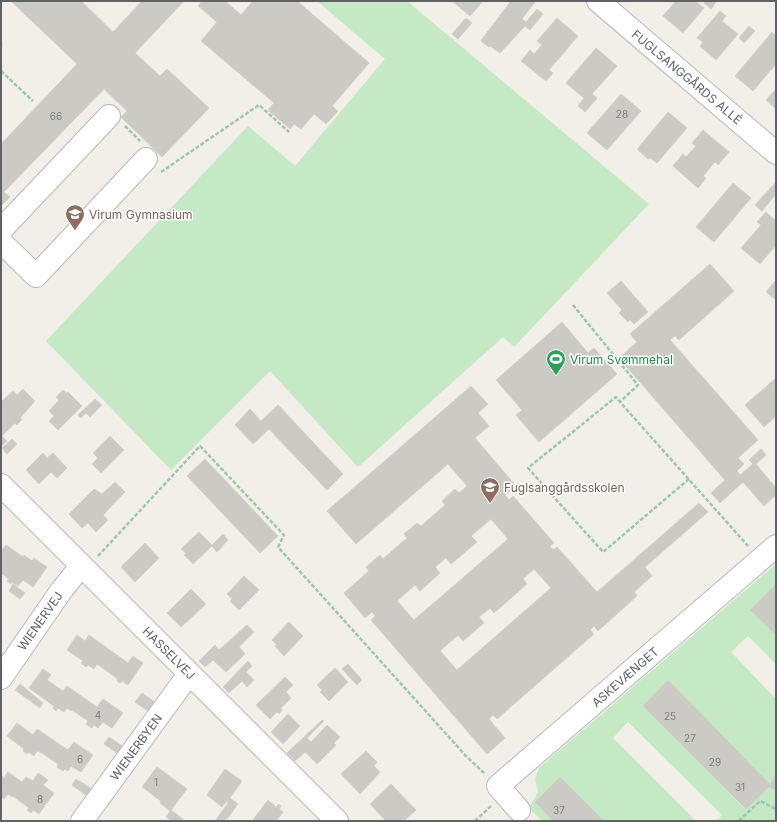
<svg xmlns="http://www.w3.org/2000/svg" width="777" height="822" viewBox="0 0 777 822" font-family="Inter,sans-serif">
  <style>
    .green { fill: #c5e8c5 }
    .building { fill: #cccac5; stroke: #d6d1c6; fill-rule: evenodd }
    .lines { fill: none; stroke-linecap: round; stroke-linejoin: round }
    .minor-casing { stroke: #b5b8bc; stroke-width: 24 }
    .path { stroke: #9cc7a9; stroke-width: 2.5; stroke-dasharray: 4 2; stroke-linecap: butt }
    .minor { stroke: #fff; stroke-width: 22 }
    .labels { text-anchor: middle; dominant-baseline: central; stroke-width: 3; stroke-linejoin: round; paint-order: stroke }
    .number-label { font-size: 10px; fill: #7a7d7f }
    .street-label { font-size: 12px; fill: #5f6368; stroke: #fff }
    .education-label { font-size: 12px; fill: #785e54; stroke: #fff; text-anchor: start }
    .leisure-label { font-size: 12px; fill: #27864d; stroke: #fff; text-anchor: start }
  </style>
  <rect width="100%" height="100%" fill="#f1efe8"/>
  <path class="green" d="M317 1H407L649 204 514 347 503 337 358 467 270 371 171 470 46 341 248 126 295 166 385 59Z
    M776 564V585L751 610 776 635V664L748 636 731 652 776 699V774L770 784 668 681 643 706 745 809 769 787 776 790V821H717L722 815 628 722 613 738 696 821H604L560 777 535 802 553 821H542L529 808 538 792 535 779 539 768Z"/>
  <path class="building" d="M11 1H81L113 32 142 1H184L135 53 160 76 167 69 209 108 162 157 121 117 127 111 104 89 4 192 10 197 1 206V144L77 64Z
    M202 1H225L241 15 253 1H297L369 63 332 106 338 111 326 124 314 114 301 129 294 124 290 129 268 110 274 103 201 41 217 22 198 6Z
    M452 1H483L470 16Z
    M511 1 535 2 522 19 526 22 537 9 543 14 530 30 525 26 500 53 490 46 489 47 481 41 482 39Z
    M676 1H695L704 8 683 33 663 16Z
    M705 1H717L711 9 704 3Z
    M720 11 726 16 722 21 738 34 716 60 700 46 703 42 697 38Z
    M466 18 472 23 458 39 452 34Z
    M557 18 578 36 549 70 553 73 546 81 521 61 530 50 534 54 542 45 537 41Z
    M749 26 755 31 744 43 739 38Z
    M772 32 776 36V64L753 91 735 76Z
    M596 48 617 66 592 94 597 98 585 112 578 106 584 98 566 83Z
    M776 89V109L766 100Z
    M621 94 641 111 607 150 587 133Z
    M668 112 687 128 657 163 650 158 648 159 638 150V148Z
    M703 130 729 152 718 165 715 162 703 176 706 178 698 188 673 166 683 154 686 157 696 146 692 143Z
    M776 182V194L762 211 755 205Z
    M733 183 751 198 714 242 696 227Z
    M766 212 776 221V245L760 264 741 248 761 225 757 222Z
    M710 264 734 291 679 340 675 336 670 340 758 440 738 458 744 464 737 471 740 475 753 464 749 460 761 449 766 455 756 464 776 488V495L764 506 743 482 720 503 711 493 725 480 619 358 637 342 630 334Z
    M776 280V300L766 292Z
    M621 281 648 312 634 324 630 320 628 322 619 313 622 310 607 293Z
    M562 322 588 353 594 348 617 374 539 442 516 415 522 410 496 380Z
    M776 378V416L764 427 745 405Z
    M471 386 488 404 478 413 489 426 475 438 516 486 505 495 509 500 513 496 554 543 550 546 553 550 557 547 597 592 699 503 708 512 645 567 652 576 634 592 637 596 598 631 594 626 590 630 594 634 497 719 493 715 489 719 505 738 487 754 371 620 375 616 372 612 365 618 344 593 369 571 366 567 380 555 383 559 407 538 404 534 417 523 421 526 445 505 442 501 455 489 459 493 467 486 448 464 356 544 327 511ZM491 519 508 539 414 620 397 601 415 585 420 591 440 573 435 567 446 558 451 564 477 542 471 536ZM534 569 551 588 457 670 440 651 458 635 463 641 484 623 479 617 490 608 494 613 527 584 523 579Z
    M23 389 35 401 20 418 22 419 17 425 15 423 2 436 7 441 1 446V402L13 391 17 395Z
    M63 390 66 393 68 392 82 406 58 430 49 421 54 416 49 411 59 400 56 397Z
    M95 399 102 405 90 417 86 413 81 418 78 415Z
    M278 405 343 474 327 490 269 429 253 444 235 425 250 409 261 421Z
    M110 436 124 450 101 473 92 464 98 458 93 453Z
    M12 439 17 444 7 454 2 448Z
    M43 453 47 458 53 453 67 468 57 478 51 472 39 484 26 470Z
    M205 459 278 536 260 553 187 476Z
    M115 482 125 492 103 515 108 520 96 532 88 523 82 528 69 514 94 489 102 494Z
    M199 532 212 545 223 534 228 540 217 552 212 546 193 564 184 555 186 553 181 549Z
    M145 543 159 558 135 582 121 567Z
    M6 545 23 557 24 555 32 561 34 558 47 567 33 587 23 580 18 586 12 582 11 584 7 581 9 579 1 573V551Z
    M244 576 259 590 239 610 230 601 232 599 227 594Z
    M13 584 25 593 20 599 9 591Z
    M776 584V635L750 610Z
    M191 589 205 603V605L181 627 167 613Z
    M289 622 303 636 284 656 275 646 277 645 272 640Z
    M247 625 254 632 239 647 245 654 226 672 213 660 205 667 199 661 215 645 219 650Z
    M77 635 85 641 89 635 128 663 133 656 143 663 128 685 122 681 120 683 117 681 118 679 97 664 94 669 88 665 86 667 81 663 83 661 67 650Z
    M248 661 252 666 246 672 254 680 247 687 242 681 229 693 223 687Z
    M348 664 362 680 357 685 342 669Z
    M335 668 348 682 329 701 320 692 322 690 317 685Z
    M43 669 51 675 47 680 63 691 67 686 97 707 103 699 123 713 112 728 103 722 98 728 94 725 92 728 86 724 88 721 72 710 71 711 67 708 64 712 58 708 56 711 53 708 54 706 29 688Z
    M285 677 293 685 286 692 291 698 281 708 282 710 279 714 277 712 270 719 256 705Z
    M668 680 770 784 776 774V790L769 787 746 809 643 706Z
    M20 684 43 703 40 708 15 690Z
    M142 693 155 702 148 711 135 702Z
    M288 714 300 726 283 744 271 732Z
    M322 720 324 721 307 738 311 742 327 725 340 737 334 743 336 745 317 764 305 752 295 761 287 753Z
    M17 723 33 735 37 729 68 750 74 742 93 755 81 772 71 766 68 771 65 769 63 771 57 767 58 764 42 753 37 751 34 756 29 752 27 754 23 751 24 749 7 736Z
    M109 737 125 748 120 755 104 744Z
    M366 751 377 762 374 766 380 772 360 794 341 774Z
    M157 767 187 789 171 810 183 819 182 821H172L166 817 170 811 160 803 161 801 142 787Z
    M225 769 242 781 230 798 238 804 227 819 226 818 224 821H215L228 803 227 801 222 807 207 795Z
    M8 772 22 782 26 777 33 781 38 773 48 780 43 785 54 793 39 814 33 810 31 813 27 810 29 808 13 796 12 797 8 794 4 799 1 796V775L4 778Z
    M560 777 604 821H553L535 802Z
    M76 779 92 789 87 796 72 785Z
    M391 784 416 810 404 821H386L370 804Z
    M268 800 276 807 279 804 281 806 279 809 283 812 276 821H252Z"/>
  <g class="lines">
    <g class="minor-casing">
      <path id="minor" d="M598 1 776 153
        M1 230 109 116
        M1 242 36 276 146 159
        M1 485 337 821
        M1 678 61 591 81 566
        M519 810 498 786 776 546
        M82 821 189 674"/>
    </g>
    <path class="path" d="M1 43V49
      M1 71 33 101
      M125 126 140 141
      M161 172 259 105 289 132
      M573 305 638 385 620 402
      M689 479 603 552 528 468 616 397 620 402 748 546
      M98 556 200 446 284 535 278 547 466 756 484 773
      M475 821 491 806
      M739 821 760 801 776 809"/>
    <use href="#minor" class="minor"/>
  </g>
  <defs>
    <g id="school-pin" transform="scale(1)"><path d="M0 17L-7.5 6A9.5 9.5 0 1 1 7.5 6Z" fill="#8d6e63" stroke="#fff"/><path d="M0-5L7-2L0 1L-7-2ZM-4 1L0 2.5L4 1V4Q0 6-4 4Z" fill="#fff"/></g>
    <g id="stadium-pin" transform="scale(1)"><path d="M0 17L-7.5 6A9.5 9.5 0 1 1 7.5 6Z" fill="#2e9e5b" stroke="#fff"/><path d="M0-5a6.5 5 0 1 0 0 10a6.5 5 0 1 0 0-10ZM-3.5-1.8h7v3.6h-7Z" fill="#fff"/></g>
  </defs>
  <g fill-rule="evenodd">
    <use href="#school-pin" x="75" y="214"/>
    <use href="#stadium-pin" x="556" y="359"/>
    <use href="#school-pin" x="490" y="487"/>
  </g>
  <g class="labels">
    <g class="number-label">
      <text x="622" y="114">28</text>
      <text x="56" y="116">66</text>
      <text x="98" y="715">4</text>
      <text x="670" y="716">25</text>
      <text x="690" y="738">27</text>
      <text x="80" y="759">6</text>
      <text x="715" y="762">29</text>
      <text x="156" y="782">1</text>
      <text x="740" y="787">31</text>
      <text x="40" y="799">8</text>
      <text x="559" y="810">37</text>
    </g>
    <g class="street-label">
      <text transform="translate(687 77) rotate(40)">FUGLSANGGÅRDS ALLÉ</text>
      <text transform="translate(40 621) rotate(-55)">WIENERVEJ</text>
      <text transform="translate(169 653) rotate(45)">HASSELVEJ</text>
      <text transform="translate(625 677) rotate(-41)">ASKEVÆNGET</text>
      <text transform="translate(136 747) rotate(-54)">WIENERBYEN</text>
    </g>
    <g class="education-label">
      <text x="89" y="214">Virum Gymnasium</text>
      <text x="504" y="487">Fuglsanggårdsskolen</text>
    </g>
    <g class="leisure-label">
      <text x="570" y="359">Virum Svømmehal</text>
    </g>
  </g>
  <rect width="777" height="822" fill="none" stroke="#5f6368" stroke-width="4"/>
</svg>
